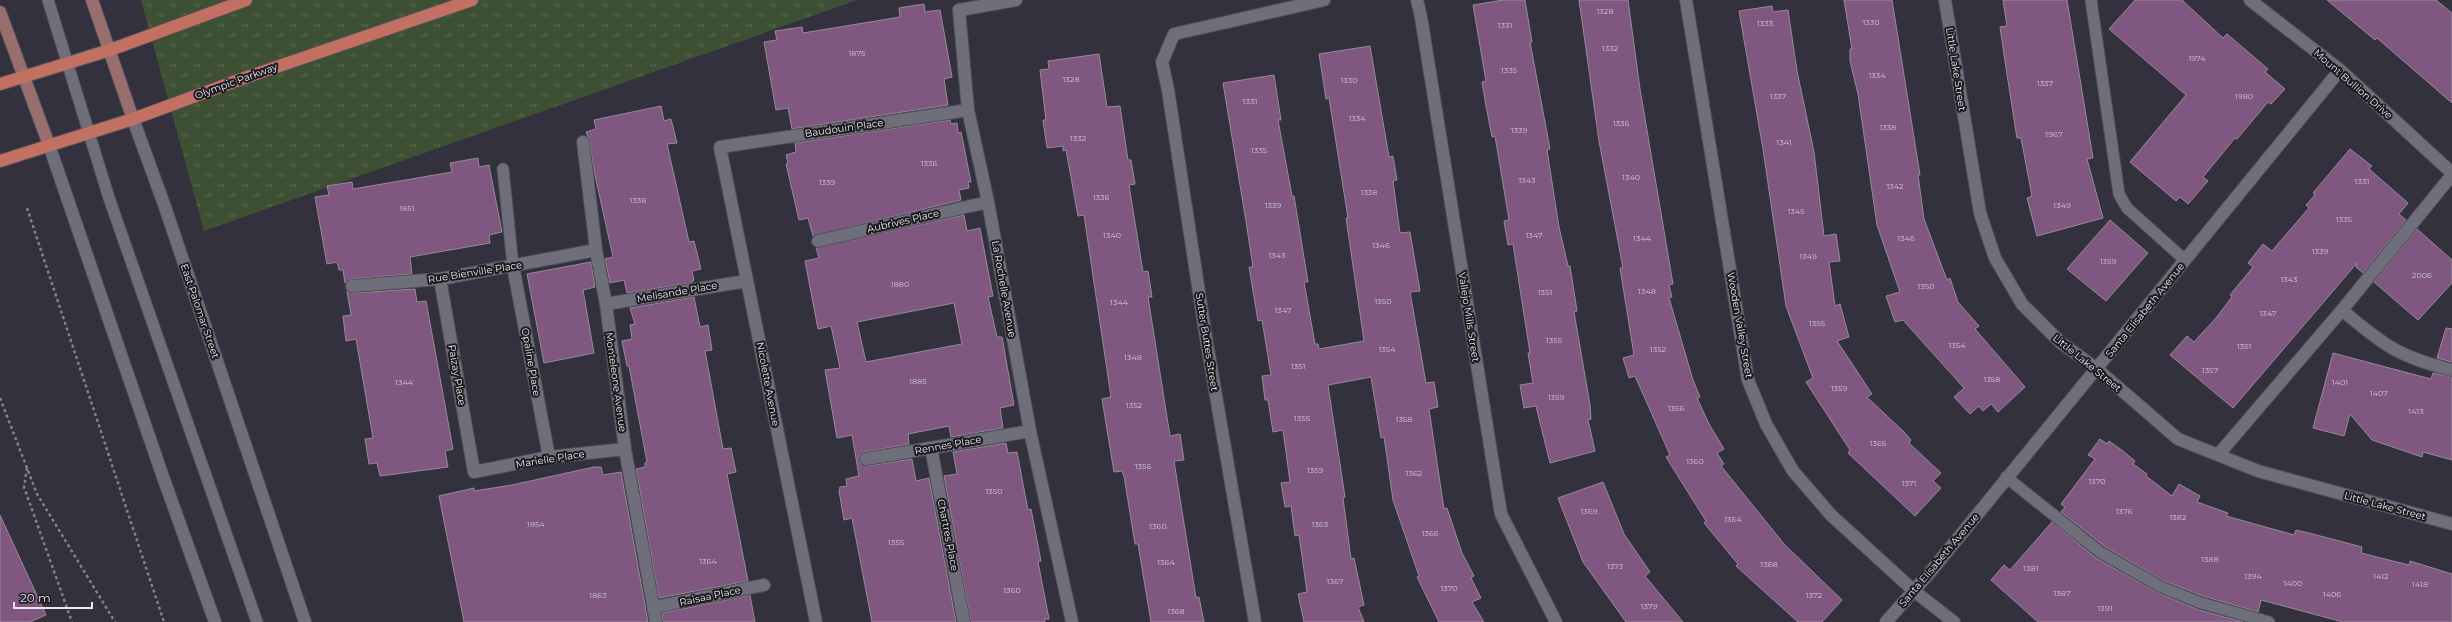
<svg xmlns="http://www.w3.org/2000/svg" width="2452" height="622" viewBox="0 0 2452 622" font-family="Montserrat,sans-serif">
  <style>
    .grass { fill: url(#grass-tufts) }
    .building { fill: #7f5780; stroke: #968b96; fill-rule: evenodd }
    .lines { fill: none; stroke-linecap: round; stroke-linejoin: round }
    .service-casing { stroke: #514f59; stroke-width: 13 }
    .minor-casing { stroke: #514f59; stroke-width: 14 }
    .tertiary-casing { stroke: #514f59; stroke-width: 14 }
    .secondary-casing { stroke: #514f59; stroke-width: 14 }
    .primary-casing { stroke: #514f59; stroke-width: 14 }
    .path { stroke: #83828b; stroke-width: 2.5; stroke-dasharray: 3 3; stroke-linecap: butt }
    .service { stroke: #6f6e7b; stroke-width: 11 }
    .minor { stroke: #6f6e7b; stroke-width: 12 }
    .tertiary { stroke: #6f6e7b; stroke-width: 12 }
    .secondary { stroke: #996f6e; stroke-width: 12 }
    .primary { stroke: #c27061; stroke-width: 12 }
    .labels { text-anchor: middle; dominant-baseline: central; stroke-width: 4; stroke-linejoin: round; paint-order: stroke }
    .number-label { font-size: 8px; fill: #cec4d3 }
    .street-label { font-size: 10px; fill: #e9e8ef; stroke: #1b1a1f }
  </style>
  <defs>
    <pattern id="grass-tufts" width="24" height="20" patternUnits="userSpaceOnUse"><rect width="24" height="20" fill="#3e5034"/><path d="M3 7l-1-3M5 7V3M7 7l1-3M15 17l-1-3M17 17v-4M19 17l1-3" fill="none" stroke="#5a6952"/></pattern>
  </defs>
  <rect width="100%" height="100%" fill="#33313d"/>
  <path class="grass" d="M141 0H857L204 231Z"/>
  <path class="building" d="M1503 0H1525L1532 42H1530L1550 149 1547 150 1559 227 1568 266H1570L1577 311 1574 312 1590 405 1591 419 1588 420 1595 451 1550 463 1536 406 1524 408 1520 385 1533 383 1528 353H1530L1513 244 1508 245 1504 221 1509 220 1495 136 1492 137 1486 106 1482 82 1486 81 1473 5Z
    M1579 0H1628L1640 89 1673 284 1669 285 1672 297 1669 298 1693 380 1700 397 1697 398 1709 424 1724 449 1717 453 1724 464 1721 466 1784 544 1842 600 1822 622H1798L1736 566 1738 564 1704 523 1706 521 1666 457 1670 455 1635 376 1629 378 1623 358 1634 355 1620 268H1623L1599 141Z
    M1844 0H1892L1920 175H1918L1924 219 1947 280 1950 278 1958 302 1979 326 1975 329 2025 387 1998 412 1991 404 1983 411 1979 406 1970 414 1954 397 1964 388 1903 320 1895 322 1886 296 1900 292 1877 225 1858 94 1850 61V49H1852Z
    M2003 0H2067L2093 158 2087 159 2103 218 2037 236 2027 198 2032 196 2021 138H2017L2006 68 2000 27 2007 26Z
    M2135 0H2182L2223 38 2227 34 2268 69 2265 72 2285 89 2271 104 2268 102 2237 139 2235 138 2203 177 2208 181 2188 204 2180 197 2176 201 2130 162 2186 95 2109 29Z
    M2327 0H2436L2452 13V103L2377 38 2375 40Z
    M924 4 925 12 940 10 952 77 944 79 948 105 792 129 788 108 776 110 764 42 777 40 775 31 802 27 803 33 900 17 899 8Z
    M1772 6 1773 12 1788 10 1797 71 1814 152 1824 236 1836 234 1840 261 1829 262 1835 306 1840 304 1849 337 1837 341 1872 394 1867 397 1904 432 1911 440 1909 443 1941 473 1933 481 1941 488 1915 516 1848 453 1850 450 1806 382 1813 378 1786 306 1763 149 1739 11Z
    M1370 46 1389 157 1393 156 1397 180 1393 181 1400 233 1410 232 1420 291 1410 292 1426 383 1434 382 1438 407 1429 409 1444 509 1447 508 1462 553 1474 576 1471 578 1481 598 1472 602 1484 622H1439L1417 577 1419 576 1393 500 1384 437 1381 438 1371 377 1328 385 1345 497 1343 498 1351 559 1354 558 1364 605 1358 607 1364 622H1304L1298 594 1307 592 1299 535 1295 536 1291 506 1285 507 1281 483 1290 482 1283 430 1273 432 1268 400H1265L1262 376 1271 375 1262 320 1258 321 1249 267H1253L1245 215 1223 83 1274 75 1281 120H1278L1292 196H1294L1308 282H1304L1315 344H1318L1319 349 1364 341 1346 218H1348L1329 98 1326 99 1319 54Z
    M1099 54 1107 107 1120 106 1128 160H1131L1135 184 1129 185 1143 272 1148 271 1152 297H1148L1170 436 1180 434 1184 460 1174 461 1196 598 1199 597 1204 622H1151L1138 544H1135L1124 476 1122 471 1114 472 1102 399 1111 397 1084 215 1078 216 1066 150 1063 151V146L1047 148 1043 120H1046L1040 70 1049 69 1048 61Z
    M661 106 664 121 671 119 677 143 667 144 689 242 694 241 701 269 692 271 694 280 691 283 627 293 624 280 610 283 605 259 613 257 593 166 590 141 586 132 596 129 594 120Z
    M950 120 951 124 957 123 958 133 961 132 971 182H968L969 188 959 190 961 200 813 236 808 218 799 220 786 164 788 163 786 155 796 152 795 143Z
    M2350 149 2372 166 2369 169 2408 203 2399 214 2406 220 2363 273 2356 267 2357 263 2233 408 2170 355 2187 336 2194 342 2216 318 2232 297 2230 295 2253 267 2248 263 2263 244 2272 251 2277 245 2309 208 2306 205 2315 195 2313 193Z
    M478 158 479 167 489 165 502 232 489 235 490 243 410 257 412 274 351 279 345 283 343 270H339L337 262 327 264 315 197 329 195 327 186 352 182 353 189 452 172 450 163Z
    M964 215 967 231 980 228 993 296 988 297 997 337H1002L1014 405 1000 408 1003 428 951 437 949 426 908 434 909 444 865 452 859 456 860 463 867 466 912 459 916 481 929 478 956 622H872L852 518 844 520 839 491 840 487 847 486 846 479 859 476 852 435 837 438 825 370 840 368 831 326 818 329 805 261 819 258 816 248ZM954 303 962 344 866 362 857 322Z
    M2110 220 2148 253 2106 301 2067 269Z
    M2417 229 2452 260V283L2418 320 2374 282Z
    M591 262 595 287 583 290 594 353 544 363 527 274Z
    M415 289 417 302 426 301 453 449 445 451 448 467 380 476 377 463 369 464 365 439 373 438 356 339 346 341 343 316 351 315 347 291 353 293Z
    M694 297 700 327 708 325 712 350 705 351 723 449 731 448 736 472 727 474 748 581 659 598 636 469 645 467V463L647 462 629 366H627L622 341 632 339 630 325 635 324 630 308Z
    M2446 328 2452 329V362L2437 358Z
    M2333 353 2431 379 2433 373 2452 377V460L2423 452 2422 457 2372 440 2350 414 2344 436 2313 428Z
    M2100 439 2107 444 2109 441 2123 451 2135 461 2133 464 2147 474 2146 476 2172 496 2179 484 2200 496 2197 502 2228 513 2226 516 2294 535 2296 530 2305 532 2362 547 2361 553 2409 565 2410 561 2452 574V622H2343L2261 600 2258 612 2203 596 2164 581 2104 546 2061 512 2065 507 2061 504 2095 459 2088 455Z
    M1006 443 1008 453 1017 452 1028 510 1031 509 1041 561 1038 562 1049 619H1044L1045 622H971L944 476 957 474 953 452Z
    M594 467H601L603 475 621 472 648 622H464L439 496 474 488V491L512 485Z
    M1603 482 1624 534 1650 572 1645 576 1683 622H1626L1583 562 1558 498Z
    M0 515 46 615 30 622H0Z
    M2052 522 2096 558 2158 593 2199 610 2243 622H2038L1991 580 2004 565 2010 570Z
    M750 595 755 622H663L662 613Z"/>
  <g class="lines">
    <g class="service-casing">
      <path id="service" d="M48 0 109 198 257 622
        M2091 0 2119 194 2127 208 2185 260
        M503 169 513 266
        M2006 477 2100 552 2161 587 2201 603 2269 622"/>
    </g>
    <g class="minor-casing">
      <path id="minor" d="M1016 0 959 10 968 110 988 202 1030 431 1072 622
        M1417 0 1421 17 1501 514 1556 622
        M1686 0 1748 380 1766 424 1793 471 1831 515 1914 591 1954 622
        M1945 0 1980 213 1995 258 2022 304 2060 342 2097 369 2178 439 2258 471 2452 524
        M2250 0 2340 70 2452 173
        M583 142 596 250 606 304 625 449 656 622
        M818 241 988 202
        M513 266 549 457
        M440 279 474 472 549 457 625 449
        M352 286 440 279 596 250
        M606 304 747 281
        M2342 310C2383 345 2399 357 2452 370
        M931 448 964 622
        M2218 455 2342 310 2452 175
        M866 459 1030 431
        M655 607 764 585
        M816 622 720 147 968 110
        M1255 622 1206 338 1168 90 1162 62 1174 34 1324 0
        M1886 622 1932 570 2340 70"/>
    </g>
    <g class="tertiary-casing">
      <path id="tertiary" d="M133 119 165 207 305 622
        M49 145 163 477 215 622"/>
    </g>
    <g class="secondary-casing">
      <path id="secondary" d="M92 0 133 119
        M0 12 49 145"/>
    </g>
    <g class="primary-casing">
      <path id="primary" d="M0 84 110 50 246 0
        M0 161 133 119 247 77 472 0"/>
    </g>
    <path class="path" d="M27 208 164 622
      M0 398 37 494 115 622
      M27 468 24 487 72 622"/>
    <use href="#service" class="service"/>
    <use href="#minor" class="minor"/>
    <use href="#tertiary" class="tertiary"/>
    <use href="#secondary" class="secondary"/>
    <use href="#primary" class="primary"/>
  </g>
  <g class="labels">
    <g class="number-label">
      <text x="1605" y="11">1328</text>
      <text x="1871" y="22">1330</text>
      <text x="1765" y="23">1333</text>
      <text x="1505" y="25">1331</text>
      <text x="1610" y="48">1332</text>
      <text x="857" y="53">1875</text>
      <text x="2197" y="58">1974</text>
      <text x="1509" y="70">1335</text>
      <text x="1877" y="75">1334</text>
      <text x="1071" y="79">1328</text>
      <text x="1349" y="80">1330</text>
      <text x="2045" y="83">1337</text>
      <text x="1778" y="96">1337</text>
      <text x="2244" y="96">1980</text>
      <text x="1250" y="101">1331</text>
      <text x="1357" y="118">1334</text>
      <text x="1621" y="123">1336</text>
      <text x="1888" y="127">1338</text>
      <text x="1519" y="130">1339</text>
      <text x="2054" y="134">1967</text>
      <text x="1078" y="138">1332</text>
      <text x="1784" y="142">1341</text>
      <text x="1259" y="150">1335</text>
      <text x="929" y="163">1336</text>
      <text x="1631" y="177">1340</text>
      <text x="1527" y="180">1343</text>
      <text x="2362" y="181">1331</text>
      <text x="827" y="182">1339</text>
      <text x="1895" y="186">1342</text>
      <text x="1369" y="192">1338</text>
      <text x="1101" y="197">1336</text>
      <text x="638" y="200">1338</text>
      <text x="1273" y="205">1339</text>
      <text x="2062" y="205">1349</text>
      <text x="407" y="208">1851</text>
      <text x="1796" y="211">1345</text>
      <text x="2344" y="219">1335</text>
      <text x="1112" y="235">1340</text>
      <text x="1534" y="235">1347</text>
      <text x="1642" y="238">1344</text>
      <text x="1906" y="238">1346</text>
      <text x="1381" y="245">1346</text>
      <text x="2320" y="251">1339</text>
      <text x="1277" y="255">1343</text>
      <text x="1808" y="256">1349</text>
      <text x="2108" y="261">1359</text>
      <text x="2422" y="275">2006</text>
      <text x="2289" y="279">1343</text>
      <text x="900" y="284">1880</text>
      <text x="1926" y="286">1350</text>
      <text x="1647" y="291">1348</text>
      <text x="1545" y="292">1351</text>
      <text x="1383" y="301">1350</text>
      <text x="1119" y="302">1344</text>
      <text x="1283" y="310">1347</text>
      <text x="2268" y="313">1347</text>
      <text x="1817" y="323">1355</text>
      <text x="1554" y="340">1355</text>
      <text x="1957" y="345">1354</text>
      <text x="2244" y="346">1351</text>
      <text x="1387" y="349">1354</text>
      <text x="1658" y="349">1352</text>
      <text x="1133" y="357">1348</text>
      <text x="1298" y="366">1351</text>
      <text x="2210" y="370">1357</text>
      <text x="1992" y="379">1358</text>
      <text x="918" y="381">1885</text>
      <text x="404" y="382">1344</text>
      <text x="2340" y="382">1401</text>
      <text x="1839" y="388">1359</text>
      <text x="2379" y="393">1407</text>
      <text x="1556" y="397">1359</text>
      <text x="1134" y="405">1352</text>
      <text x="1676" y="408">1356</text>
      <text x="2416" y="411">1413</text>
      <text x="1302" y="418">1355</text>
      <text x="1404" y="419">1358</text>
      <text x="1878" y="443">1365</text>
      <text x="1695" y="461">1360</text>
      <text x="1143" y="466">1356</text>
      <text x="1315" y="470">1359</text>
      <text x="1414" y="473">1362</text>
      <text x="2097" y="481">1370</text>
      <text x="1909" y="483">1371</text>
      <text x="994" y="491">1350</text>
      <text x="1589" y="511">1369</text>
      <text x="2124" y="511">1376</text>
      <text x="2178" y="517">1382</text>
      <text x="1733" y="519">1364</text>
      <text x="536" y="524">1854</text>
      <text x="1320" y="524">1363</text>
      <text x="1158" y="526">1360</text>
      <text x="1430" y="533">1366</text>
      <text x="896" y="542">1355</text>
      <text x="2210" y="559">1388</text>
      <text x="708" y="561">1364</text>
      <text x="1166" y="562">1364</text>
      <text x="1769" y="564">1368</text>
      <text x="1615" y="566">1373</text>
      <text x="2031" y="568">1381</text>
      <text x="2253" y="576">1394</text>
      <text x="2381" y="576">1412</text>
      <text x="1335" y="581">1367</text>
      <text x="2293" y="583">1400</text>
      <text x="2420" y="584">1418</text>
      <text x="1449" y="588">1370</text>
      <text x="1012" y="590">1360</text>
      <text x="2062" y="593">1387</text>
      <text x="2332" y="594">1406</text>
      <text x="598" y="595">1863</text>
      <text x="1814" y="595">1372</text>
      <text x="1649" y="606">1379</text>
      <text x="2105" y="608">1391</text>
      <text x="1176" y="611">1368</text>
    </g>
    <g class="street-label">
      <text transform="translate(1956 69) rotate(81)">Little Lake Street</text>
      <text transform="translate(236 81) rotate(-20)">Olympic Parkway</text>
      <text transform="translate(2353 84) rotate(41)">Mount Bullion Drive</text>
      <text transform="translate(844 128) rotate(-8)">Baudouin Place</text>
      <text transform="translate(903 221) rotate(-13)">Aubrives Place</text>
      <text transform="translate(475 272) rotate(-9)">Rue Bienville Place</text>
      <text transform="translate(1004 289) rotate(80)">La Rochelle Avenue</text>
      <text transform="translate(677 292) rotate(-10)">Melisande Place</text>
      <text transform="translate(2145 310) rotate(-51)">Santa Elisabeth Avenue</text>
      <text transform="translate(200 311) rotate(71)">East Palomar Street</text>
      <text transform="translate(1469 317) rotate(81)">Vallejo Mills Street</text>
      <text transform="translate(1740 325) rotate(80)">Wooden Valley Street</text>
      <text transform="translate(1207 342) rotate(81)">Sutter Buttes Street</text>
      <text transform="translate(531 362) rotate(80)">Opaline Place</text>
      <text transform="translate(2087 363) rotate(39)">Little Lake Street</text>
      <text transform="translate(457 375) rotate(80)">Paizay Place</text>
      <text transform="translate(616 382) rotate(82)">Monteleone Avenue</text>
      <text transform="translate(768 384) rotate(79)">Nicolette Avenue</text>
      <text transform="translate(948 445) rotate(-10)">Rennes Place</text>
      <text transform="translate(550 459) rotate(-9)">Marielle Place</text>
      <text transform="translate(2385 506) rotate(15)">Little Lake Street</text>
      <text transform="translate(948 535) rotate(79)">Chartres Place</text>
      <text transform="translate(1939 560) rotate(-50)">Santa Elisabeth Avenue</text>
      <text transform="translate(710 596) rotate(-12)">Raisaa Place</text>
    </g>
  </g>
  <path d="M14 602v6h78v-6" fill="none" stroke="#e9e8ef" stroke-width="2"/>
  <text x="20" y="602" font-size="12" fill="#e9e8ef" stroke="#1b1a1f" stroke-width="3" paint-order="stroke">20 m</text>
</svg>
